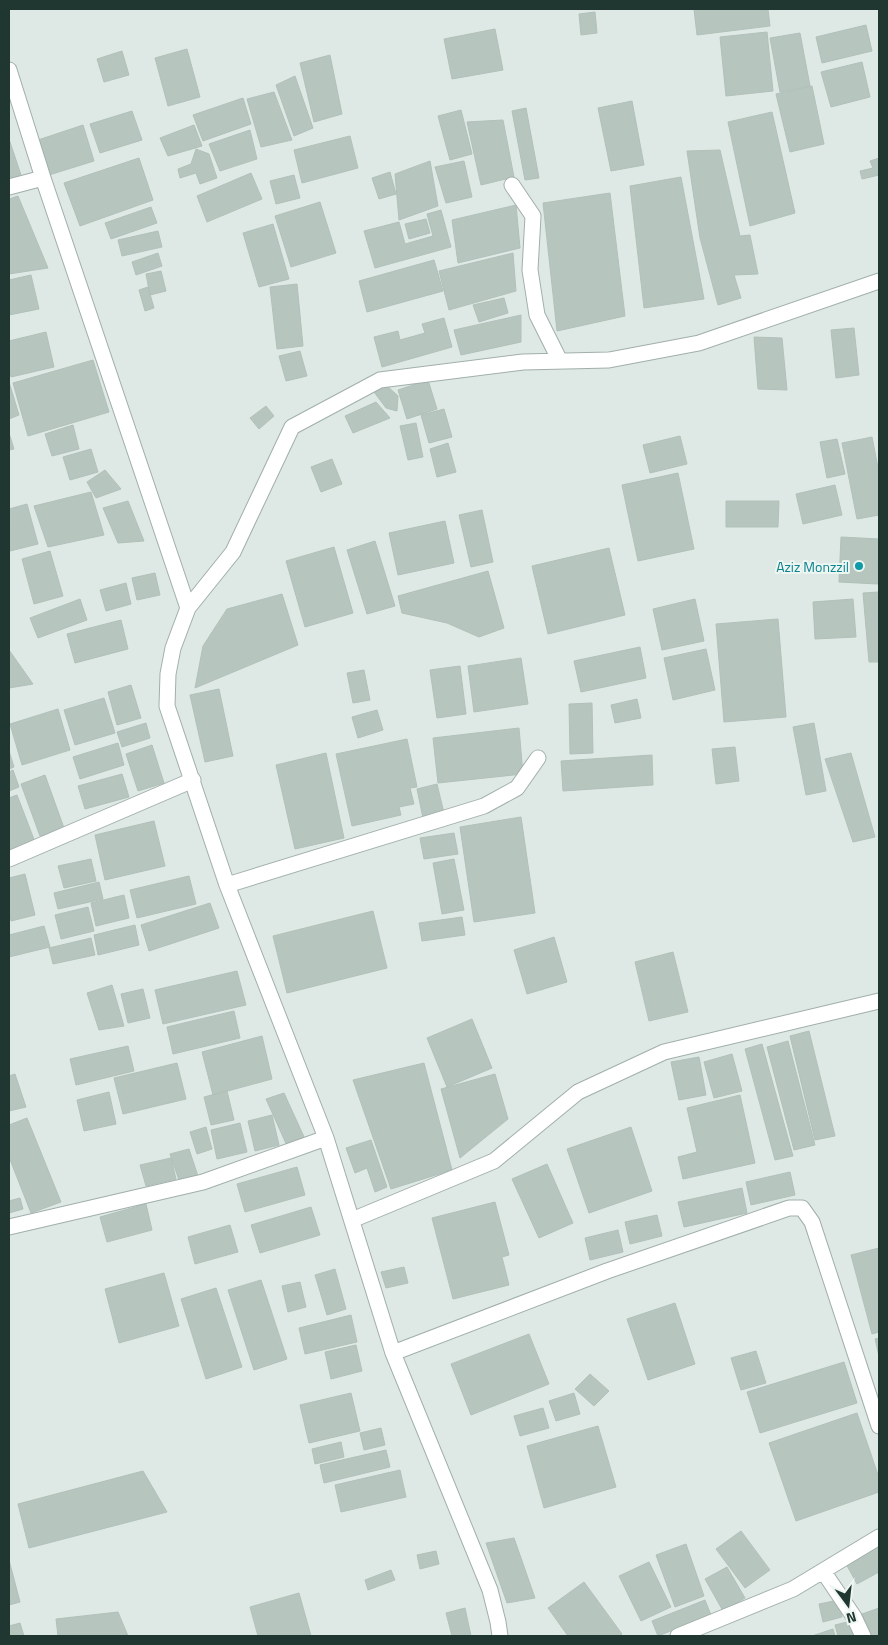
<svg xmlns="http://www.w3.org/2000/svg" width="888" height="1645" viewBox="0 0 888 1645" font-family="'Titillium Web',sans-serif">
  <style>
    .building { fill: #b6c6bf; stroke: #b1c1ba }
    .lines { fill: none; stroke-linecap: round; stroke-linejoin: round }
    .minor-casing { stroke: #a1afab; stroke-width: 17 }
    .minor { stroke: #fff; stroke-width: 15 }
    .culture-dot { fill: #0f9aa8; stroke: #eef6f2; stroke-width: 2 }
    .labels { text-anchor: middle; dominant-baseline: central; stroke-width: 4; stroke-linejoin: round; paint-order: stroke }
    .culture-label { font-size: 14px; fill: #0d838f; stroke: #eef6f2; text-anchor: end }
  </style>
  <rect width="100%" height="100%" fill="#dee8e4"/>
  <path class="building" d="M694 9H768L770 26 697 35Z
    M595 12 597 33 581 35 579 14Z
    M866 25 872 51 822 63 816 37Z
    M495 29 503 70 452 79 444 39Z
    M767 32 773 91 726 96 720 37Z
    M800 33 810 86 780 92 770 38Z
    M187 49 200 97 168 106 155 58Z
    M122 51 129 75 104 82 97 59Z
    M330 55 342 114 314 122 300 63Z
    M862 62 870 97 831 107 821 72Z
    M295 76 313 128 294 136 276 85Z
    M812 86 824 144 790 152 776 94Z
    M274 92 292 140 261 147 247 99Z
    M243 98 251 124 203 141 193 115Z
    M632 101 644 165 611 171 598 108Z
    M526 108 539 178 525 180 512 111Z
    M461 110 472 154 450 160 438 116Z
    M132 111 142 140 100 153 90 124Z
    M772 112 795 213 750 226 728 122Z
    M503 120 514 177 481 185 467 122Z
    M83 125 94 161 49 175 38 140Z
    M194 125 202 146 168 156 160 138Z
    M250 130 257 159 220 171 209 144Z
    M350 136 358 168 302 183 294 150Z
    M9 139 22 178 9 182Z
    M196 149 209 154 217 178 200 184 196 173 180 178 178 169 191 164Z
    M720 150 740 236 750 235 758 274 734 275 741 298 718 305 700 238 687 151Z
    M139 158 153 200 80 226 64 183Z
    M879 158V175L862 179 860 171 873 168 870 161Z
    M430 161 438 206 399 220 395 174Z
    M464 161 472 197 446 203 435 167Z
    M390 172 396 194 379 199 372 178Z
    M251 173 262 199 207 222 197 196Z
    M294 175 300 198 276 204 270 181Z
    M681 177 704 299 644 308 630 186Z
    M610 193 625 316 557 331 543 203Z
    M18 196 48 268 9 274V199Z
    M320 202 336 253 291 267 275 216Z
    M516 205 520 248 458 263 452 220Z
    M151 207 157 223 111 239 105 223Z
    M441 210 451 247 375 268 364 231 399 222 405 244 433 236 427 214Z
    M426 219 430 233 409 239 405 224Z
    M273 224 289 279 259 287 243 233Z
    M158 231 162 247 122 256 118 240Z
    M158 253 162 266 136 275 132 262Z
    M513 253 516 291 449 310 439 271Z
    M434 260 443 291 367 312 359 281Z
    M161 271 166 291 150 295 146 274Z
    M31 275 39 309 9 315V280Z
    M297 284 303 346 277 349 270 287Z
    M148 287 154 308 145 311 139 290Z
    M504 298 508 313 479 322 473 305Z
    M521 315V342L461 355 454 330Z
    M444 318 452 347 382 367 374 337 398 331 400 340 425 333 422 324Z
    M854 328 859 375 836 378 831 330Z
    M46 332 54 367 11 377 9 369V341Z
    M754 337 782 338 787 390 758 389Z
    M300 351 307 376 286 381 279 356Z
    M93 360 109 412 28 436 13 383Z
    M428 380 437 409 407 419 398 390Z
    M9 382 19 415 9 419Z
    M384 383 398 396 397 411 386 408 371 388Z
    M376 402 390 418 353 433 345 416Z
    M266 406 274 416 259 429 250 418Z
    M444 409 452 437 429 443 421 415Z
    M416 423 423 457 408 460 400 426Z
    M73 425 79 449 52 456 45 434Z
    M9 433 14 449 9 450Z
    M680 436 687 464 650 473 643 445Z
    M872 437 879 473V515L857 519 842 443Z
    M837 439 845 474 827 478 820 442Z
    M448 443 456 472 437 477 430 449Z
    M91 449 98 472 70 480 63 457Z
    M332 459 342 484 321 492 311 467Z
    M105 470 121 489 96 498 87 482Z
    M678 473 694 549 638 561 622 485Z
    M835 485 842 515 803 524 796 494Z
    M91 492 104 535 48 547 34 506Z
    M128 501 144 541 118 543 103 508Z
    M726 501H779L778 527H726Z
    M27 504 38 544 10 551 9 509Z
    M482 510 493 562 471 567 459 515Z
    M445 521 454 563 398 575 389 533Z
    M841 537 879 539 878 584 839 582Z
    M375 541 395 606 367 614 347 550Z
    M334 547 353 613 305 627 286 561Z
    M609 548 625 615 548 634 532 566Z
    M50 551 63 596 34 604 22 559Z
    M488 571 504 628 479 637 447 623 402 613 398 596Z
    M155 573 160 595 137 600 132 578Z
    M126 583 131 604 106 611 100 590Z
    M879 592V662H869L863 593Z
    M282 594 298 645 195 688 203 646 227 609Z
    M80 599 87 620 38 638 30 618Z
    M695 599 704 641 662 650 653 609Z
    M853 599 856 637 815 639 813 602Z
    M778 619 786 717 724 722 716 624Z
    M121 620 128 649 75 663 67 634Z
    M640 647 646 678 581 692 574 661Z
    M706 649 715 690 673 700 664 658Z
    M9 650 33 684 9 688Z
    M521 658 528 704 474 712 468 666Z
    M460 666 466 714 437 718 430 670Z
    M364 670 370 700 353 703 347 673Z
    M131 685 141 718 117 725 108 692Z
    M219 689 233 756 205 762 190 695Z
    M104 698 115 733 75 745 64 710Z
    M637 699 641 718 615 723 611 705Z
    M592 703 593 753 570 754 569 704Z
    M58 709 70 750 22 765 10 724Z
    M377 710 383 730 358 738 352 717Z
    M146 723 150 738 122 747 117 732Z
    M814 723 826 791 806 795 793 727Z
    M519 728 523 774 438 783 433 738Z
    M407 739 417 787 410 788 414 804 399 807 401 815 352 826 336 754Z
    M118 743 124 765 80 779 73 757Z
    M152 745 164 783 138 791 126 754Z
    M735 747 739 781 716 784 712 749Z
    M9 751 14 767 9 769Z
    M326 753 344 838 295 849 276 765Z
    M851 753 875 837 853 842 825 759Z
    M652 755 653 785 563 791 561 761Z
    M13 770 19 787 9 791V772Z
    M122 774 129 797 85 809 78 786Z
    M45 775 64 828 40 836 21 784Z
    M437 784 444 813 423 818 417 789Z
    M17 795 35 842 9 852V798Z
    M521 817 535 913 474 922 460 827Z
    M154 821 165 866 105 880 95 835Z
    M454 833 458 854 424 859 420 838Z
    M91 859 96 881 64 888 58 866Z
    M454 859 464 910 442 914 433 863Z
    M25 874 35 915 11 921 9 910V878Z
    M189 876 196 904 137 918 130 890Z
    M99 882 103 899 58 909 54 893Z
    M124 895 129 918 96 926 91 903Z
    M210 903 219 928 149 951 141 925Z
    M88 907 94 931 61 939 55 915Z
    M373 911 387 968 287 993 273 936Z
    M462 917 465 935 422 941 419 923Z
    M135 925 139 945 98 955 94 935Z
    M44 926 50 947 9 957V935Z
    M554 937 567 982 527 994 514 950Z
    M91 938 95 955 53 964 49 948Z
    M673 952 688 1012 649 1021 635 962Z
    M237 971 246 1005 163 1024 155 990Z
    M112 985 124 1026 99 1030 87 993Z
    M143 989 150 1018 128 1023 121 994Z
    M234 1011 240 1038 173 1054 167 1027Z
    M472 1019 492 1068 447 1087 427 1038Z
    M809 1031 835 1136 815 1140 790 1036Z
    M262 1036 272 1079 213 1095 202 1052Z
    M788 1041 815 1145 794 1150 767 1047Z
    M762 1044 793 1156 775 1160 745 1049Z
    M128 1046 134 1071 76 1085 70 1059Z
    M732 1054 742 1091 714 1098 704 1062Z
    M699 1057 706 1095 679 1100 671 1062Z
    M177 1063 186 1099 123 1114 114 1078Z
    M424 1063 452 1170 391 1189 353 1080Z
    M15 1074 26 1107 9 1111V1076Z
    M495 1074 508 1119 460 1158 441 1089Z
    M227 1091 234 1120 211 1125 204 1097Z
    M109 1092 116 1124 84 1131 77 1100Z
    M284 1093 305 1139 288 1148 266 1099Z
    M740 1095 755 1163 683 1179 678 1157 697 1152 687 1108Z
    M272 1115 279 1145 255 1151 248 1121Z
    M27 1118 61 1202 31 1213 9 1157V1125Z
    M240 1123 247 1152 217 1159 211 1130Z
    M206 1127 212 1149 197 1154 190 1132Z
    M631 1127 652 1191 589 1213 567 1149Z
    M371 1140 387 1187 375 1192 367 1168 355 1173 346 1148Z
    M189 1149 198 1176 179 1180 170 1154Z
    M171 1158 176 1179 146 1186 140 1165Z
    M547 1164 573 1223 539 1238 512 1179Z
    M297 1167 305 1195 245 1212 237 1184Z
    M790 1172 795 1195 751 1205 746 1182Z
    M742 1188 747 1213 684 1227 678 1202Z
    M20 1198 23 1209 9 1213V1201Z
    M495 1202 509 1255 502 1257 509 1285 453 1299 432 1218Z
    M146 1204 152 1230 107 1242 100 1217Z
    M311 1207 320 1235 260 1253 251 1225Z
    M657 1215 662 1236 630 1244 625 1222Z
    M230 1225 238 1252 195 1264 188 1237Z
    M618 1230 623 1252 590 1260 585 1238Z
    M879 1248V1332L872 1334 851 1255Z
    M404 1267 408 1283 386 1288 381 1272Z
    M335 1269 346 1309 327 1315 315 1275Z
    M164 1273 179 1326 119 1343 105 1289Z
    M261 1280 287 1359 254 1370 228 1290Z
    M300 1282 306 1307 288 1312 282 1286Z
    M216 1288 242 1367 206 1379 181 1299Z
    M675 1303 695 1364 648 1380 627 1319Z
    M351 1315 357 1342 305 1354 299 1328Z
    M529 1334 549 1384 471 1415 451 1364Z
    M879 1338V1356L875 1339Z
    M356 1345 362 1371 331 1379 325 1352Z
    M756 1351 766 1383 741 1390 731 1358Z
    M844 1362 857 1403 760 1433 747 1392Z
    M590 1374 609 1391 594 1406 575 1389Z
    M351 1393 360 1431 309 1443 300 1405Z
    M574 1393 580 1414 556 1421 549 1401Z
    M543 1408 549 1428 520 1436 514 1416Z
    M857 1413 879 1478V1492L796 1521 769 1443Z
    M598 1426 616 1487 544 1508 527 1446Z
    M381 1428 385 1445 364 1450 360 1433Z
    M341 1442 344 1457 315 1464 312 1449Z
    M386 1450 390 1467 324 1483 320 1465Z
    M400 1470 406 1497 341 1512 335 1485Z
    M143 1471 167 1512 29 1548 18 1504Z
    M741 1531 770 1570 745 1588 716 1549Z
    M514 1538 535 1598 507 1603 486 1543Z
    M686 1544 704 1596 675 1607 656 1555Z
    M879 1545V1572L857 1584 845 1562Z
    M436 1551 439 1564 420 1569 417 1555Z
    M9 1560 20 1602 9 1605Z
    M649 1562 671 1607 641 1621 619 1576Z
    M727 1567 745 1598 723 1611 705 1579Z
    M391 1570 395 1580 368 1590 365 1580Z
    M584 1582 622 1634 619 1636H568L548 1608Z
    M299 1593 311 1636H258L250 1607Z
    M705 1600 711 1615 658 1636 652 1621Z
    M839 1600 842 1617 823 1622 819 1604Z
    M465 1608 471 1636H452L446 1613Z
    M879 1608V1636H870L862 1614Z
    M118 1612 128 1636H58L56 1619Z
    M855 1620 859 1636H838L835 1625Z
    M20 1623 24 1636H9V1626Z
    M833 1629 835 1636H812Z"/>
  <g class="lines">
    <g class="minor-casing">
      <path id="minor" d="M9 70 43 178 188 608 173 648 168 674 167 706 227 885 326 1138 393 1353 490 1590 498 1622 500 1636
        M512 185 533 216 530 270 537 315 560 361
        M9 187 43 178
        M188 608 233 552 292 427 380 380 523 362 609 360 699 343 879 281
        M9 859 193 780
        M227 885 484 806 517 788 538 758
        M352 1220 494 1161 578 1092 664 1052 879 1001
        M9 1227 203 1182 326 1138
        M393 1353 607 1271 789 1208H802L812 1222 879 1426
        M823 1571 854 1617 863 1636
        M678 1636 793 1589 879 1537"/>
    </g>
    <use href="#minor" class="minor"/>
  </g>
  <circle class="culture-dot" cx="859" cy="566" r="5"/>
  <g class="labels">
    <g class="culture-label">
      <text x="849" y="566">Aziz Monzzil</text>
    </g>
  </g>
  <rect width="888" height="1645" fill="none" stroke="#203731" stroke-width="20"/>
  <g transform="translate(848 1605) rotate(165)" stroke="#eef6f2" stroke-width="4" paint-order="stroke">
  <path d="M0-4L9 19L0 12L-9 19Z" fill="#203731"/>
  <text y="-8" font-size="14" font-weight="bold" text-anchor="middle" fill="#203731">N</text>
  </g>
</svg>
